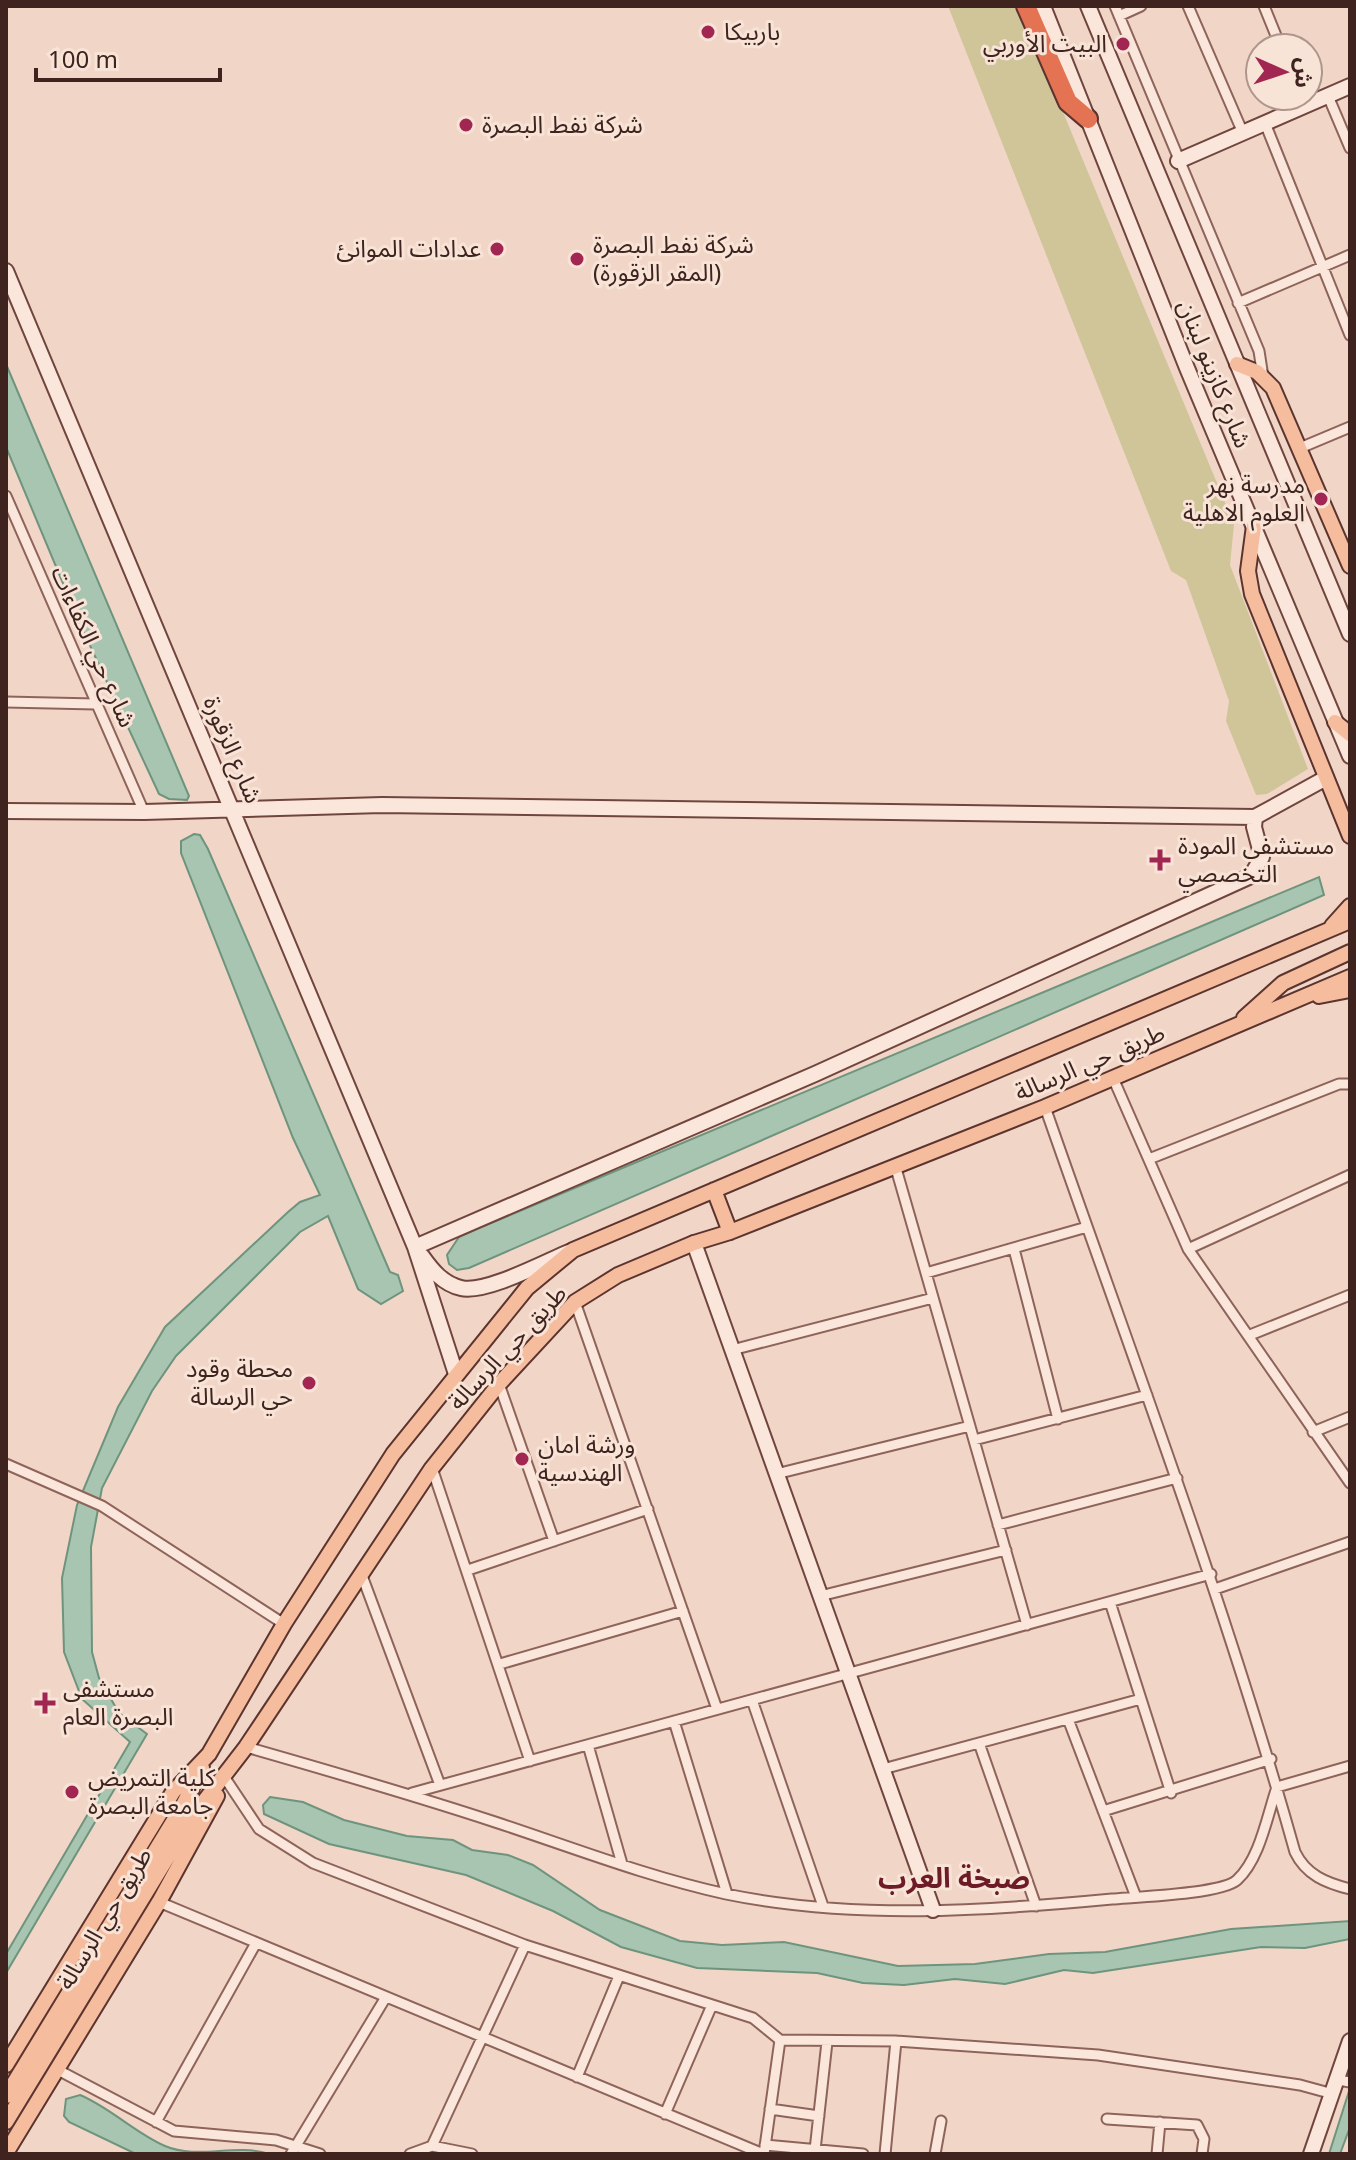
<svg xmlns="http://www.w3.org/2000/svg" width="1356" height="2160" viewBox="0 0 1356 2160" font-family="Georgia,'Noto Sans Arabic',serif">
  <style>
    .green { fill: #d0c499 }
    .water { fill: #a8c5b2; stroke: #6e947d; stroke-width: 2 }
    .lines { fill: none; stroke-linecap: round; stroke-linejoin: round }
    .street-casing { stroke: #8e645a; stroke-width: 13 }
    .secondary-casing { stroke: #70453e; stroke-width: 18 }
    .primary-casing { stroke: #5c342f; stroke-width: 18 }
    .highway-casing { stroke: #5c342f; stroke-width: 22 }
    .street { stroke: #fbe6db; stroke-width: 9 }
    .secondary { stroke: #fbe6db; stroke-width: 14 }
    .primary { stroke: #f5bc9d; stroke-width: 14 }
    .highway { stroke: #e47354; stroke-width: 18 }
    .poi-dot { fill: #a12752; stroke: #f8e3d7; stroke-width: 3 }
    .labels { text-anchor: middle; dominant-baseline: central; stroke-width: 6; stroke-linejoin: round; paint-order: stroke }
    .poi-label { font-size: 24px; fill: #3e231f; stroke: #f8e3d7; text-anchor: start }
    .street-label { font-size: 24px; fill: #3e231f; stroke: #f8e3d7 }
    .quarter-label { font-size: 28px; font-weight: bold; fill: #6d1c27; stroke: #f8e3d7 }
  </style>
  <rect width="100%" height="100%" fill="#f1d6c7"/>
  <path class="green" d="M948 6H1019L1234 524 1230 565 1308 769 1267 794 1256 795 1226 721 1229 701 1186 580 1171 571Z"/>
  <path class="water" d="M6 364 189 796 187 800 169 799 159 794 80 624 6 447Z
    M194 834 200 835 208 849 390 1272 398 1275 403 1291 381 1304 358 1289 328 1216 300 1232 176 1356 152 1391 102 1488 91 1547 92 1652 99 1678 119 1713 147 1734 6 1973V1954L130 1742 82 1699 64 1652 62 1578 77 1505 118 1407 165 1327 288 1212 300 1202 320 1195 293 1138 181 853V841Z
    M1319 877 1324 895 469 1268 457 1270 449 1264 447 1255 459 1237 479 1228Z
    M270 1797 303 1802 344 1820 407 1836 453 1840 472 1850 508 1855 533 1865 600 1910 680 1941 722 1945 784 1942 898 1966 975 1964 1049 1954 1105 1952 1231 1929 1350 1921V1939L1305 1948 1261 1947 1093 1973 1064 1970 1005 1984 955 1979 904 1985 863 1983 817 1973 697 1968 621 1947 553 1911 466 1875 329 1844 264 1814 263 1805Z
    M1350 2088V2127L1340 2154H1329Z
    M80 2095C111 2108 135 2133 165 2146 198 2160 235 2143 269 2154H136L69 2122 64 2116 66 2099Z"/>
  <g class="lines">
    <g class="street-casing">
      <path id="street" d="M1115 6 1259 351 1263 377
        M1188 6 1243 133
        M1264 6 1281 48
        M1119 16 1141 6
        M1328 96 1350 148
        M1265 123 1350 335
        M1238 303 1350 255
        M1300 448 1350 427
        M6 496 144 812
        M6 702 95 704
        M1113 1078 1188 1249 1350 1483
        M1045 1107C1131 1354 1224 1599 1295 1852 1306 1875 1326 1883 1350 1889
        M1149 1159 1339 1084H1350
        M895 1165 1027 1625
        M1014 1249 1058 1419
        M1188 1249 1350 1175
        M926 1273 1087 1227
        M575 1302 717 1709
        M1250 1335 1350 1295
        M732 1350 933 1298
        M499 1384 554 1541
        M1313 1432 1350 1417
        M974 1440 1147 1395
        M6 1464 102 1506 284 1624
        M432 1468 530 1761
        M776 1474 970 1426
        M998 1525 1177 1478
        M468 1570 648 1509
        M361 1573 440 1785
        M1215 1589 1350 1542
        M820 1596 1006 1550
        M1110 1602 1171 1793
        M500 1664 683 1611
        M752 1700 823 1906
        M1068 1719 1136 1897
        M674 1721 727 1894
        M979 1743 1036 1906
        M588 1745 622 1864
        M246 1747C330 1771 413 1795 495 1822 571 1847 648 1877 726 1894 851 1920 986 1911 1112 1899 1136 1897 1222 1894 1237 1880 1260 1859 1267 1816 1277 1787L1350 1766
        M883 1769 1141 1699
        M225 1778 259 1829 313 1863 525 1945 753 2018 780 2040 896 2041 1098 2055 1300 2085 1333 2094
        M412 1793 1211 1574
        M1103 1811 1271 1759
        M159 1902 763 2154
        M58 2070 174 2131 276 2140 320 2154
        M577 2077 619 1976
        M1338 2080 1350 2082
        M770 2109 819 2116
        M665 2114 712 2005
        M1107 2119 1197 2125 1204 2139 1202 2154
        M156 2122 256 1943
        M765 2145 863 2154
        M432 2146 525 1945
        M815 2150 827 2042
        M291 2154 386 1997
        M410 2154 432 2146 472 2154
        M764 2154 780 2040
        M885 2154 896 2041
        M935 2154 941 2121
        M1157 2154 1160 2122"/>
    </g>
    <g class="secondary-casing">
      <path id="secondary" d="M1043 6 1187 368 1350 756
        M1088 6 1350 634
        M1178 161 1350 86
        M6 271 415 1247 456 1374
        M6 811 144 812 382 805 1255 817
        M694 1243 933 1910
        M415 1247 815 1074 1251 876 1262 857 1254 827 1255 817 1326 778
        M422 1256C432 1270 443 1284 461 1288 485 1294 545 1262 569 1252
        M1311 2154 1350 2041"/>
    </g>
    <g class="primary-casing">
      <path id="primary" d="M1237 364 1257 372 1273 388 1350 566
        M1254 526 1248 571 1252 594 1350 836
        M1335 722 1350 734
        M1332 926 1350 906
        M1319 996 1350 990
        M1244 1018 1283 983 1350 952
        M714 1190 730 1232
        M6 2065 173 1792 209 1754 284 1624 393 1454 527 1288 573 1250 1350 921
        M6 2096 182 1807 202 1768
        M6 2122 192 1817 246 1747 432 1468 499 1384 575 1302 618 1275 694 1243 730 1232 1045 1107 1350 977
        M6 2153 159 1902 217 1796"/>
    </g>
    <g class="highway-casing">
      <path id="highway" d="M1026 6 1068 102 1088 119"/>
    </g>
    <use href="#street" class="street"/>
    <use href="#secondary" class="secondary"/>
    <use href="#primary" class="primary"/>
    <use href="#highway" class="highway"/>
  </g>
  <g class="poi-dot">
    <circle cx="708" cy="32" r="8"/>
    <circle cx="1123" cy="44" r="8"/>
    <circle cx="466" cy="125" r="8"/>
    <circle cx="497" cy="249" r="8"/>
    <circle cx="577" cy="259" r="8"/>
    <circle cx="1321" cy="499" r="8"/>
    <path d="M1156 848h8v8h8v8h-8v8h-8v-8h-8v-8h8z"/>
    <circle cx="309" cy="1383" r="8"/>
    <circle cx="522" cy="1459" r="8"/>
    <path d="M41 1691h8v8h8v8h-8v8h-8v-8h-8v-8h8z"/>
    <circle cx="72" cy="1792" r="8"/>
  </g>
  <g class="labels">
    <g class="poi-label">
      <text x="724" y="32">باربيكا</text>
      <text x="1107" y="44" text-anchor="end">البيت الأوربي</text>
      <text x="482" y="125">شركة نفط البصرة</text>
      <text x="593" y="245">شركة نفط البصرة<tspan x="593" dy="28">(المقر الزقورة)</tspan></text>
      <text x="481" y="249" text-anchor="end">عدادات الموانئ</text>
      <text x="1305" y="485" text-anchor="end">مدرسة نهر<tspan x="1305" dy="28">العلوم الاهلية</tspan></text>
      <text x="1178" y="846">مستشفى المودة<tspan x="1178" dy="28">التخصصي</tspan></text>
      <text x="293" y="1369" text-anchor="end">محطة وقود<tspan x="293" dy="28">حي الرسالة</tspan></text>
      <text x="538" y="1445">ورشة امان<tspan x="538" dy="28">الهندسية</tspan></text>
      <text x="63" y="1689">مستشفى<tspan x="63" dy="28">البصرة العام</tspan></text>
      <text x="88" y="1778">كلية التمريض<tspan x="88" dy="28">جامعة البصرة</tspan></text>
    </g>
    <g class="street-label">
      <text transform="translate(1214 374) rotate(68)">شارع كازينو لبنان</text>
      <text transform="translate(93 647) rotate(66)">شارع حي الكفاءات</text>
      <text transform="translate(232 750) rotate(67)">شارع الزقورة</text>
      <text transform="translate(1090 1063) rotate(-23)">طريق حي الرسالة</text>
      <text transform="translate(508 1348) rotate(-47)">طريق حي الرسالة</text>
      <text transform="translate(105 1919) rotate(-59)">طريق حي الرسالة</text>
    </g>
    <g class="quarter-label">
      <text x="954" y="1879">صبخة العرب</text>
    </g>
  </g>
  <rect width="1356" height="2160" fill="none" stroke="#3e231f" stroke-width="16"/>
  <g transform="translate(1284 72) rotate(93)"><circle r="38" fill="#f8e3d7" stroke="#ae968d" stroke-width="2"/>
  <path d="M0-6L14 30L0 20L-14 30Z" fill="#a12752"/>
  <text y="-12" font-size="22" font-weight="bold" text-anchor="middle" fill="#3e231f">ش</text>
  </g>
  <path d="M36 68v12h184v-12" fill="none" stroke="#3e231f" stroke-width="4"/>
  <text x="48" y="68" font-size="24" fill="#3e231f" stroke="#f8e3d7" stroke-width="6" paint-order="stroke">100 m</text>
</svg>
